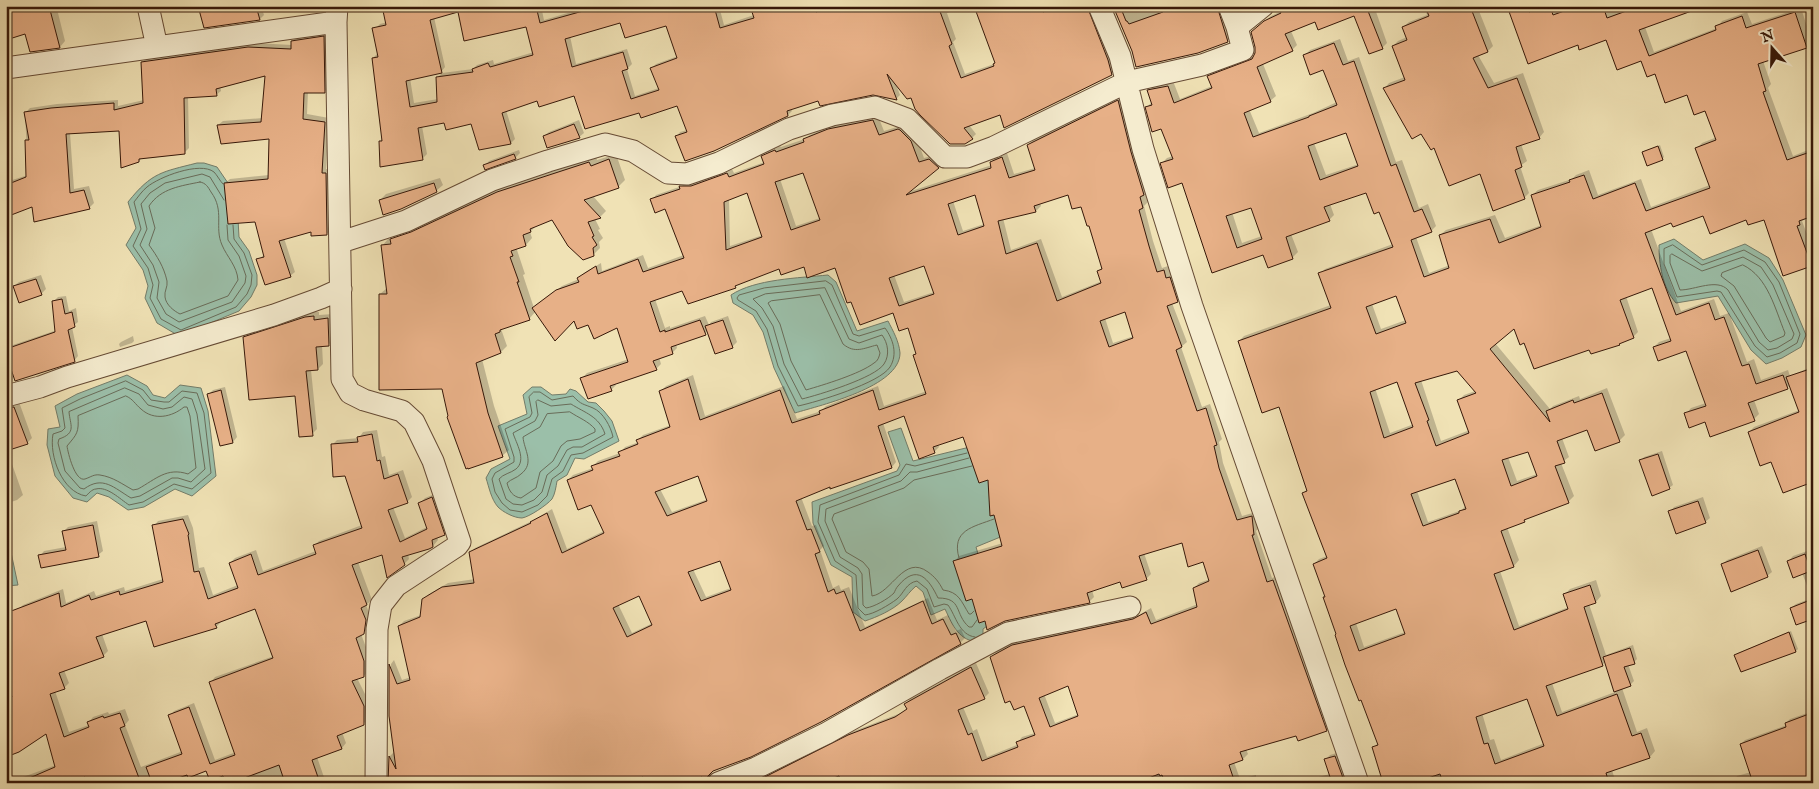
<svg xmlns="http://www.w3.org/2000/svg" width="1819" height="789" viewBox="0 0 1819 789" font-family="'IM FELL English',serif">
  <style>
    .water { fill: #9bbfa9; stroke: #737c69 }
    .shadow { fill: #0003; fill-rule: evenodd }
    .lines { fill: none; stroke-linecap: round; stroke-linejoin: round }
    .shore { stroke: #696c59; stroke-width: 1 }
    .building { fill: #e7b087; stroke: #371809; fill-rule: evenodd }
    .street-casing { stroke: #654a34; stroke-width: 23 }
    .street { stroke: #f5eccf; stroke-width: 21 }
  </style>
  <rect width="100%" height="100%" fill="#f0e2b5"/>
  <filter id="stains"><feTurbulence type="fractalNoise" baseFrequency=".004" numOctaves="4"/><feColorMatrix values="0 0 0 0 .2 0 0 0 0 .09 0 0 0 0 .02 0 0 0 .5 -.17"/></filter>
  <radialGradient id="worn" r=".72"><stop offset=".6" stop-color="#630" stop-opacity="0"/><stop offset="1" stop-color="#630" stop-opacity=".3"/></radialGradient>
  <path class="water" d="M197 163H204L217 167 230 186 238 219 239 237 249 251 257 275V285L251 297 239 311 179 336 157 323 145 298 148 286 143 270 126 245 136 228 128 202C152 172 162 172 197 163Z
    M1674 239 1703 260 1745 244 1769 258 1783 280 1806 335 1801 347 1782 358 1766 364 1751 350 1718 296 1676 303C1662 287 1659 264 1659 245Z
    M828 275 836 282 857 331 888 321C893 331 899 341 900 353 900 387 821 405 795 413L774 368 763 332 753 315 733 303 731 295C755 279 799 278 828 275Z
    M127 375 147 386 153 395 165 398 180 385 201 388 208 411 216 476 192 496 175 489 144 507 128 510 109 497 97 493 87 502 73 498 55 476 47 445 48 429 60 427 55 406 77 394Z
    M532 387H541L552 395 566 394 570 389 576 391 588 402 596 403 604 411 612 421 619 441 584 459 575 458 567 475 557 481C556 487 555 494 552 499 547 505 529 517 522 518 514 518 503 512 498 507 491 499 489 487 486 478L491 469 510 459 498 426 527 414 523 395Z
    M901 428 913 461 978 445 1015 531 976 547 997 619 983 629V637L979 642C959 641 953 626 945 609L931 615 923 592 916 586C910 591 907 596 902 601 893 610 877 617 865 621L853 612 852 577 831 565 813 523 812 502 897 471 900 465 888 432Z
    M6 529 18 585 6 586Z"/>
  <path class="shadow" d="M6 6H68L57 9 65 41 60 47 26 33Z
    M201 6H261L264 15 260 19Z
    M383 6H541L544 20 591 6H719L724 25 754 15 751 6H818L835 47 839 6H966L947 13 956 39 953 42 965 74 997 63 976 6H1092L1116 70 1111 74 969 125 976 134 972 138 896 84 900 95 896 99 873 93 819 99 791 108 792 111 788 115 676 137 680 132 687 130 677 105 640 111 575 95 538 100 506 110 515 139 511 143 480 149 472 123 445 122 422 126 427 154 422 159 380 141 383 138 373 58 377 54 376 28 380 24 387 22ZM459 10 527 26 534 52 494 64 493 60 477 65 473 69 442 73 438 77V99L414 103 410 78 441 72 445 67 434 17ZM621 22 667 25 678 56 656 64 652 68 659 88 635 96 627 69 632 64 627 49 576 64 570 36Z
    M1114 6H1221L1232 37 1227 41 1133 51Z
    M1374 6 1387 43 1382 48 1354 15 1316 20 1291 31 1297 45 1292 50 1263 64 1276 96 1270 101 1249 109 1259 133 1313 113 1337 102 1324 68 1304 56 1310 50 1340 39 1348 61 1359 57 1396 162 1402 160 1419 208 1428 204 1436 226 1431 231 1416 237 1429 273 1450 265 1440 235 1446 230 1495 215 1505 238 1542 225 1532 195 1538 190 1572 179 1576 175 1589 170 1598 195 1641 179 1651 207 1710 185 1697 148 1702 143 1717 137 1706 109 1688 94 1656 73 1641 60 1607 38 1578 44 1518 13 1537 6H1692L1645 27 1654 52 1717 28 1722 21 1747 12 1752 24 1801 8 1812 42 1806 47 1763 61 1771 84 1768 88 1793 156 1813 148V215L1802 221 1813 250V263L1811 265 1765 218 1747 219 1704 214 1672 222 1651 229 1681 311 1714 299 1720 316 1729 313 1747 362 1754 359 1761 380 1788 370 1790 376 1813 366V390L1790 385 1787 388 1754 400 1759 414 1754 419 1706 421 1686 414 1691 408 1706 403 1687 350 1654 347 1659 342 1671 338 1652 287 1626 296 1638 332 1633 337 1622 341 1619 344 1591 353 1590 348 1525 342 1515 327 1495 343 1550 409 1553 406 1579 396 1580 399 1607 388 1625 435 1620 440 1596 449 1588 428 1562 438 1569 457 1561 463 1574 496 1568 502 1528 517 1524 521 1507 527 1519 560 1514 566 1500 571 1519 626 1569 607 1565 594 1570 589 1596 580 1601 596 1596 602 1589 604 1606 655 1633 645 1637 659 1634 662 1628 664 1634 681 1630 685 1622 688 1637 732 1647 728 1655 751 1650 757 1612 770 1616 783H1385L1374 747 1379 742 1324 598 1326 596 1314 564 1319 559 1327 556 1304 493 1307 489 1280 405 1239 341 1244 336 1331 305 1320 274 1325 269 1393 244 1380 210 1366 191 1330 204 1334 215 1329 220 1291 234 1298 252 1292 258 1264 254 1213 272 1183 181 1162 163 1167 158 1173 156 1162 127 1147 107 1152 102 1148 91 1154 85 1173 81 1180 99 1212 86 1208 77 1214 71 1256 55 1258 27 1271 16 1282 11ZM1347 131 1359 164 1326 175 1314 143ZM1251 206 1262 236 1242 243 1232 212ZM1397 295 1406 320 1381 329 1372 304ZM1457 370 1475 391 1464 395 1459 400 1470 430 1441 441 1421 380ZM1398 380 1414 424 1390 433 1375 388ZM1528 451 1537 474 1517 481 1508 457ZM1456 477 1465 506 1462 510 1428 522 1417 491ZM1396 607 1405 632 1364 647 1356 623ZM1605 662 1615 692 1562 712 1552 683 1602 665ZM1528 698 1545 743 1501 760 1494 739 1490 740 1482 713Z
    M1424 6H1477L1493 46 1488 51 1478 55 1494 83 1523 73 1544 132 1539 138 1521 144 1527 161 1520 166 1529 193 1524 198 1435 147 1384 89 1389 83 1405 77 1393 46 1398 41 1407 37 1403 27 1409 22 1427 15Z
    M328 32 329 87 324 92H308L307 114 329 118 326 169H330L331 229 327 234 312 231 284 238 295 272 290 276 258 260 265 254 256 221 225 183 230 179 269 175 270 137 218 125 223 121 263 118 266 74 220 86 221 91 216 95 188 96 189 148 184 153 142 158 139 161 120 130 70 133 74 189 89 186 94 203 89 208 33 205 6 215V182L28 175 25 113 30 108 57 104 118 100V106L144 100 142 62 147 58 253 43 292 45V41L297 37Z
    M10 74 12 109 6 115V75Z
    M1123 96 1149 189 1145 193 1148 202 1144 206 1153 241 1162 268 1168 266 1171 274 1175 273 1182 296 1177 301 1172 303 1187 342 1181 347 1202 407 1210 404 1222 439 1219 442 1223 463 1242 516 1256 512 1258 529 1256 531 1272 578 1278 576 1331 725 1326 730 1297 734 1246 749 1248 754 1243 759 1234 762 1240 779 1256 775V783H747L767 775 854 731 901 713 908 708 905 704 910 699 976 663 989 693 984 698 963 707 973 731 977 729 987 757 1019 744 1018 742 1022 737 1035 733 1025 704 991 657 996 652 1018 640 1139 615 1151 608 1156 620 1198 604 1194 588 1199 583 1210 579 1204 561 1183 541 1144 553 1151 574 1146 579 1121 581 1092 590 1094 597 1089 602 985 620 955 561 959 556 1003 543 989 479 964 435 938 444 939 447 934 452 905 415 883 423 896 462 892 467 830 485 801 497 812 526 816 525 824 546 820 550 833 588 839 585 841 590 849 587 865 627 928 598 937 620 948 615 956 631 961 629 965 638 960 643 712 771 710 776 711 783H692L691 780 644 776 625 783H390V756L395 751 390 716 391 664 394 660 402 680 411 677 399 626 404 621 421 615 423 600 429 594 448 583 475 579 470 553 475 548 534 520 552 509 567 549 604 531 591 504 568 480 573 475 593 468V466L598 461 620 453 625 447 639 442 638 440 643 435 671 425 661 391 666 386 693 375 705 416 784 386 797 419 821 411 826 406 878 386 884 406 927 391 914 355 917 353 908 326 894 312 836 267 780 268 740 282 735 287 683 290 655 299 665 328 670 326V328L705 316 709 325 711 322 728 316 737 342 732 347 708 330 705 334 676 344 677 348 672 353 659 357 661 364 656 369 615 383 616 385 611 390 582 378 587 373 629 359 617 327 589 323 575 319 536 311 529 319 501 329 507 346 501 352 482 359 494 406 509 450 502 456 449 416 443 388 380 294 387 288 382 246 388 239H392L397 233 504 185 596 156 597 160 616 154 625 180 618 187 593 196 606 211 600 217 595 219 600 229 598 230 603 238 599 242 600 248 593 255 552 219 537 225 530 232 532 238 526 245 518 247 517 250 525 274 523 275 534 308 562 286 579 279 584 273 601 263 602 271 643 255 648 268 684 255 666 207 652 200 656 195 682 186 686 182 697 181 732 169 734 173 765 162 763 157 768 152 780 146 781 147 805 139 810 135 834 125 878 116 884 131 903 125 916 136 924 158 935 155 943 162 908 192 992 165 991 162 996 157 1007 153 1014 174 1035 168 1028 145 1033 140ZM804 171 820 218 796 226 780 179ZM748 192 763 235 730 246 729 199ZM976 193 984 224 963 231 953 201ZM1069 194 1082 205 1090 224 1103 267 1099 271 1102 281 1062 297 1041 239 1011 250 1003 218 1036 211 1041 206 1040 203ZM925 265 934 292 904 302 894 275ZM1126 310 1134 336 1113 343 1105 318ZM699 475 708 499 672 512 660 489ZM720 559 731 588 706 597 693 569ZM639 594 653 623 632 633 618 604ZM1069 684 1079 714 1055 723 1044 694Z
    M579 120 584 133 579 137 544 136 549 132Z
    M1660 145 1664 157 1662 159 1643 152Z
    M519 150 520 153 515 158 485 166 489 161Z
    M440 178 443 185 436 191 380 200 386 194Z
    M41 275 46 289 41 294 14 286 19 282Z
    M66 296 69 311 76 308 78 322 72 327 78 356 74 361 6 350 10 346 57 330 54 301 58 297Z
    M311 312H319V315L333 314 334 339 328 345H322L323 364 318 369 311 370 317 429 312 434 296 394 244 338 249 333Z
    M133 336 134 341 132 343 120 347 119 344 121 342Z
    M225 387 237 437 233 442 209 394 213 390Z
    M19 402 32 438 27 443 7 450 23 495 17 500 11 502 6 508V404Z
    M1813 405 1772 460 1749 432 1754 427Z
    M377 430 382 457 385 456 389 475 403 470 412 497 407 502 393 507 405 538 427 527 420 503 425 498 437 493 449 529 444 534 437 537 438 540 433 546 408 554 409 559 404 564 382 553 358 562 372 600 366 605 370 615 369 628 361 634 369 655V670L364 676 357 678 368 700V719L363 724 342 732 346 743 342 748 317 757 326 783H227L224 775 207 769 177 780 178 783H6V765L12 781 56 765 47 732 6 755V676L18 610 23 605 63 589 66 603 94 591 96 596 124 587 125 591 163 579 154 526 158 521 188 515 193 528 199 568 204 567 213 595 238 585 230 563 235 558 256 550 263 571 316 551 314 546 319 541 362 525 346 474 332 445 337 440 359 438 363 432ZM256 607 274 656 215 677 211 682 236 752 215 760 194 703 174 711 170 716 183 751 141 767 125 725 129 720 125 709 109 714 108 712 93 717 89 722V725L69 732 55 691 64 688 69 683 64 670 103 656 108 651 102 634 147 619 216 627 221 622 220 621Z
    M1662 451 1673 485 1669 488 1641 461 1644 457Z
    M1703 497 1710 518 1705 522 1670 512 1674 507Z
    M97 521 103 551 98 555 40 556 44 551 66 547 63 532 68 527Z
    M1762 546 1772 572 1767 576 1722 565 1727 560Z
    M1810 550 1813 556V618L1791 608 1796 604 1812 598 1802 573 1788 562 1793 556Z
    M1791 631 1798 649 1796 651 1742 670 1736 655 1738 653Z
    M1813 711V775L1808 778 1810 783H1732L1737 776 1751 772 1741 744 1745 740 1787 725 1786 723 1790 719Z
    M1340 752 1351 783H1296L1330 774 1325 760 1330 755Z"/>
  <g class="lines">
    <path class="shore" d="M200 182C206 183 208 187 211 192 225 211 214 227 222 245 227 257 237 266 238 280L228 296 180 314C174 311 166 305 165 297 164 291 168 287 167 281 164 267 157 256 149 245L155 228 149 206C161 188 181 186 200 182Z
      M223 184C220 181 217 175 214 172 200 161 159 177 147 187 142 191 138 197 134 202L141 229 133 246 148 268 153 285 150 298 161 319 181 330 236 307 247 294 251 285 252 275 244 253 234 239 233 225
      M224 200 210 177 202 174 165 183 150 193 141 204 147 229 140 245 153 265 159 282 157 298 166 314 179 322 232 302 245 283 246 276 239 256 228 240 227 225
      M1673 245 1702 265 1744 250 1765 262 1779 282 1800 334 1797 343 1780 353 1767 357 1755 346 1721 292 1717 291 1677 297 1664 264V249Z
      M1672 254 1702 271 1743 257 1761 267 1773 285 1794 334 1792 339 1777 348 1768 350 1759 342 1728 290C1717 278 1695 290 1680 290L1670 263V256Z
      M1743 265C1768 277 1775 309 1785 333L1784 336 1770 342 1766 338 1734 286 1721 276 1722 273Z
      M826 281 832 285 853 334 859 336 885 328C893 339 898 354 890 367 880 383 817 402 798 406L778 366 767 329 756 311 738 300 737 298 739 295 764 288Z
      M825 288 849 339 859 343 882 335C888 343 890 355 884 364 875 378 818 395 802 399L784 364 773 326 762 308 753 299 765 294Z
      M820 295 843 344C855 354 864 348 877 345L880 353C879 357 878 361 874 363 860 374 823 385 806 390L791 361 780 324 768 303 771 301Z
      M126 381 143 390 151 400 164 402H169L182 391 197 393 204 413 211 473 192 489 174 484 143 502 129 505C120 499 107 486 96 489 92 489 88 494 86 496 62 492 49 456 53 434L62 431 65 428 62 408 80 399Z
      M125 388 139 394 148 405 163 409 172 407 184 397 192 399 197 414 205 469 191 482 178 478H172L140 496 131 498C114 488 103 475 84 489L80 488 65 471 58 443 59 439C77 433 70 425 69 412Z
      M534 392H540L552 400 573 396C581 405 584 404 593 408 603 412 611 427 613 437L583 453 571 455 563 471 552 479 547 496 538 505 522 512 510 510 502 503 495 492 492 479 495 473 514 462V457L505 429 530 417 532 413 529 397Z
      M126 396C133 399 135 404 141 409 154 421 172 417 184 407H187L190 416 196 468 188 474C167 467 156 479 138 489L133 490C122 484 113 477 100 475 94 474 91 477 85 479 75 482 68 453 67 446 77 434 79 433 78 416Z
      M538 400 551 406 571 404C585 413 599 416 605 434L582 447H573L567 450 558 466 547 475 542 492 534 500 522 505 513 504 506 499 499 479C503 474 511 473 516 469 527 460 516 443 513 433L535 421 538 415 536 402Z
      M570 412C579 418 588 421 595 429V432L580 439 567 441 561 446 553 461 540 472 536 488 521 498C513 497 509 491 507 483 511 479 517 478 521 474 535 463 524 450 523 437L540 427 547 414Z
      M967 453 915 466 906 464 899 475 820 505 818 522 835 561 856 575 858 608 865 615C874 614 889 605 897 599 904 593 906 583 917 581L927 589 934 607 944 604 948 605C956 616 959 635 975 637
      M969 458 917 472H910L901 481 826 509 825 521 840 557 858 568 862 574 863 605 866 608C874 607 888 599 894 593 895 591 896 588 898 586 917 563 929 579 938 598 963 598 954 614 969 627H972L977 620
      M972 466 914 480 904 488 834 514 832 519 846 552 863 562 869 569 872 596C892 593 904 554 928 572 935 577 939 582 943 590 959 592 961 601 969 614H971L974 611
      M959 558C951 530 973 527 994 519"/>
  </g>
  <path class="building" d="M6 6H49L60 48 30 52 25 34 6 40Z
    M198 6H256L260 20 204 28Z
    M382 6H536L540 23 601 6H714L720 28 754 18 750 6H816V12L832 6H938L952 44 949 46 961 78 994 66 993 64 995 63 974 6H1042L1043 12 1058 6H1087L1108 60 1112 75 1004 128 1000 115 964 128 973 139 965 144H950L920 115 915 109 911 98 907 99 887 74 897 100 873 95 820 106 818 101 787 111 788 116 714 151 685 161 675 136 687 132 677 106 641 118 639 113 585 129 574 96 539 107 537 101 502 113 511 144 479 150 471 124 446 130 444 123 418 128 423 160 380 167 379 141H382L372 58 378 57 372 28 386 25ZM458 12 464 41 526 27 533 55 490 67 488 63 472 69 473 72 436 77 437 102 410 107 406 81 442 73 430 20ZM620 23 625 38 666 26 677 58 650 68 659 90 631 99 622 71 628 69 623 52 572 67 565 39Z
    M1113 6H1120L1126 21H1127L1129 24 1163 12 1161 6H1217L1228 42 1198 53 1136 67 1132 51Z
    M1278 6H1377L1368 11 1383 49 1369 54 1354 16 1318 30 1315 22 1285 34 1293 51 1257 67 1271 102 1244 113 1253 137 1309 117V116L1337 105 1323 70 1310 75 1303 55 1334 43 1343 65 1354 61 1391 166 1396 164 1414 212 1422 209 1432 232 1411 240 1424 277 1449 268 1439 235 1490 219 1499 243 1541 227 1531 195 1570 182 1569 180 1584 175 1593 199 1635 183 1646 211 1710 188 1695 148 1716 140 1705 111 1694 115 1687 95 1665 103 1655 74 1647 77 1641 61 1617 70 1606 40 1579 50 1578 45 1528 64 1507 6H1528L1529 12 1544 6H1550L1553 15 1578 6H1603L1607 18 1640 6H1700V8L1639 30 1649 56 1716 30 1715 26 1742 16 1746 28 1795 12 1807 48 1758 64 1766 91 1763 92 1787 160 1813 151V216L1799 221 1800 225 1797 226 1812 266 1783 276 1764 220 1748 225 1746 220 1710 234 1703 216 1673 227 1671 223 1645 233 1676 315 1709 303 1715 320 1724 317 1742 366 1749 364 1756 384 1783 375 1788 389 1748 403 1755 421 1710 437 1705 422 1689 428 1684 413 1706 406 1686 351 1658 361 1653 347 1671 341 1652 288 1620 300 1634 338 1619 344 1620 345 1591 354 1589 350 1534 369 1524 343 1520 345 1514 329 1490 349 1550 422 1546 411 1573 400 1574 403 1602 393 1620 442 1595 451 1587 430 1557 441 1565 463 1555 466 1569 503 1524 520 1525 522 1501 531 1514 567 1494 574 1514 630 1568 609 1563 594 1590 585 1596 603 1584 607 1603 666 1546 686 1557 716 1617 694 1632 736 1641 733 1650 758 1606 773 1609 783H1443L1440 774 1413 783H1383L1372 747 1378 745 1361 700 1359 701 1345 665 1335 635 1336 634 1323 597H1325L1313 564 1327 558 1302 493 1307 491 1279 407 1262 413 1238 341 1331 308 1318 273 1393 247 1379 212 1374 214 1366 193 1324 207 1330 221 1286 237 1293 259 1268 268 1263 255 1212 273 1182 183 1168 188 1160 163 1173 159 1161 129 1152 132 1145 107 1152 105 1147 90 1168 86 1174 103 1212 88 1207 76 1252 59 1255 53V47L1251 32 1264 21 1281 13ZM1346 133 1358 166 1320 180 1308 146ZM1251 208 1262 239 1237 248 1226 216ZM1396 296 1406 323 1376 334 1366 307ZM1457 371 1476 393 1457 400 1469 433 1436 446 1427 421 1429 420 1415 383ZM1397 382 1413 427 1384 438 1370 392ZM1528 452 1537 476 1511 486 1502 460ZM1455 479 1466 509 1459 511V513L1423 526 1411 494ZM1396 609 1405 634 1359 651 1350 626ZM1527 699 1544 746 1495 764 1488 743 1484 744 1476 717Z
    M1425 6H1470L1488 52 1473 58 1488 88 1517 78 1540 139 1516 147 1522 167 1515 170 1525 199 1493 211 1480 174 1449 186 1434 148 1431 150 1421 134 1412 139 1383 88 1405 80 1392 46 1407 40 1402 27 1429 16Z
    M324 36 325 93H304L303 119 325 122 322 173H326L327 235 311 236V232L279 241 291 277 265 285 256 259 264 257 255 222 228 224 224 183 268 179 269 139 221 144 217 125 261 122 265 76 216 89 217 96 184 98 185 154 139 159V162L121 168 119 131 66 134 70 193 84 190 90 209 34 222 32 207 6 217V185L26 177 25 140H29L24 112 51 108 114 103V110L143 103 141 62 248 47 291 49V41Z
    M1118 100 1131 152 1144 195 1140 197 1143 208 1139 210 1149 246 1157 272 1164 270 1166 278 1170 277 1178 302 1167 306 1182 347 1176 350 1197 411 1206 408 1217 445 1214 446 1219 468 1237 520 1252 516 1254 535H1252L1267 582 1273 580 1327 731 1298 741 1296 736 1240 752 1243 760 1229 765 1235 783H1165L1162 775 1160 776 1159 774 1136 783H842L839 776 821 783H753L848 735 895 717 907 709 904 704 971 667 985 699 958 710 968 735 972 733 982 761 1018 747 1016 742 1035 735 1024 706 1014 710 1010 701 1005 703 990 657 1012 645 1133 619 1146 612 1151 624 1197 607 1193 588 1209 581 1203 562 1188 567 1182 543 1139 556 1147 580 1122 588 1120 582 1087 593 1090 603 1005 621 987 630 985 621 979 623 972 599 966 601 953 561 1002 546 994 515 990 516 988 480 979 483 963 437 933 447 935 453 919 459 904 416 878 426 892 468 830 489V487L796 501 807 530 811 529 820 552 815 554 828 592 834 589 836 594 844 591 860 631 923 601 932 624 943 619 951 635 956 633 961 644 821 722 751 757 713 771 708 776 706 783H703L702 777 687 783H645L643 777 629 783H436V778L403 783H388L389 756 396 769 389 716V664L397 684 410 680 398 626 420 617 422 599 442 587 474 583 469 552 531 523 530 522 547 513 562 553 604 533 591 505 578 510 567 480 593 470 591 466 620 456 618 452 638 444 636 440 670 427 659 391 688 379 700 420 780 390 792 423 820 414 819 411 873 390 879 410 926 394 913 355 916 354 908 328 899 331 893 313 860 325 851 302 847 303 835 268 807 278 804 267 781 275 779 269 735 286 736 288 688 304 682 291 650 302 660 332 665 330V332L700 320 706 335 671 347 673 354 653 361 657 370 610 386 612 391 588 399 580 378 628 362 617 328 594 339 588 325 577 329 574 321 555 341 532 308 556 290 579 282 577 278 596 266 598 274 638 259 643 272 684 258 665 209 655 213 650 199 680 189 679 186H691L727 173 729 177 764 164 761 156 775 150 776 152 804 142 803 139 828 129 873 120 879 135 898 129 900 130 911 141 919 162 929 159 939 168 906 195 991 168 990 162 1002 157 1009 178 1035 170 1027 145ZM803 173 820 220 791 230 775 182ZM747 193 762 237 726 250 724 202ZM975 195 984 226 958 235 948 204ZM1068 195 1072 209 1081 207 1087 226H1089L1102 269 1097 271 1101 283 1057 301 1037 243 1006 254 998 221 1036 212 1034 206ZM924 266 934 294 899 306 889 278ZM1125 312 1133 338 1109 347 1100 321ZM698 476 707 501 667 516 655 492ZM720 561 731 590 701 601 688 572ZM639 596 652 625 627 637 613 608ZM1068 686 1078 716 1050 727 1039 698Z
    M574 124 580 138 547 148 543 136Z
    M1658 146 1663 160 1647 166 1642 152Z
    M514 154 516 159 485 170 483 165Z
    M609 159 619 188 584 200 601 218 588 222 594 236 592 237 597 245 593 248 594 256 583 260 568 246 552 220 530 229 531 232 523 235 526 246 511 251 513 256 510 257 519 282H517L530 320 500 330V332L495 334 501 353 476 363 488 413 503 457 468 469V468L466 469 447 417 448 416 442 389 379 390V294H387L381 245 391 244 390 239 411 232 497 192 589 162 591 166Z
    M434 183 437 192 401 209 383 215 379 200Z
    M36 279 42 295 19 303 13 286Z
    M62 299 65 314 72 312 75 327 68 330 75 362 15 381 6 354V349L55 332 52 301Z
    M314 316V320L328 318 329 346 316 347 318 370 306 371 313 436 299 437 295 396 249 400 243 337 305 317Z
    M723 320 733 348 715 354 705 326Z
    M1813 368V482L1783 493 1771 462 1760 466 1748 432 1799 412 1786 377Z
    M221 390 233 443 220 446 207 394Z
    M14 407 28 444 6 451V408Z
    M372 434 377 461 380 460 384 479 398 474 408 503 388 510 400 542 427 529 418 503 432 497 445 535 432 540 433 547 429 549 402 557 405 565 387 578 382 555 352 565 367 605 361 608 366 620 364 634 356 638 364 661V677L352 681 364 706V725L337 736 342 749 312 760 320 783H285L279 765 231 783H226L223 776 210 781 206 771 188 778 187 775 164 783H152L146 767 182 754 168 715 189 707 210 764 235 755 209 682 273 658 255 609 215 624 217 628 154 647 146 621 96 637 104 657 59 673 65 689 50 694 64 737 89 727 87 722 103 716 104 718 120 713 125 726 120 728 139 778 125 783H87L85 777 69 783H18L55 767 46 734 19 752 6 757V698L12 697 6 678V613L59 593 61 607 89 595 91 600 119 591 120 595 163 582 152 525 183 519 189 534 188 535 194 572 199 571 208 599 238 588 229 563 251 554 258 575 316 554 313 545 362 528 345 476 333 477 331 444 358 442 357 437Z
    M1658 454 1670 489 1652 496 1639 460Z
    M1698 501 1706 523 1676 534 1668 511Z
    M93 525 99 557 41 568 38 555 66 550 62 531Z
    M1758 550 1768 577 1731 592 1721 564Z
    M1805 554 1811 571 1793 578 1787 561Z
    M1813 599V619L1796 625 1790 608Z
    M1789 632 1796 652 1741 672 1734 655Z
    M1630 648 1635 664 1624 667 1631 686 1614 692 1603 657Z
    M1809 714 1813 725V779L1802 783H1753L1740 744 1786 727 1785 723Z
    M1335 756 1342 775 1344 783H1332L1324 759Z"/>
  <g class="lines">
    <g class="street-casing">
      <path id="street" d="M148 6 157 47
        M1099 6 1120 56 1143 149 1192 306 1358 783
        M1229 6 1237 27
        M336 22 342 379 350 393 364 400 402 411 414 422 433 461 460 542 457 546 396 586 381 605 377 629 376 783
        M6 68 336 22 337 6
        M341 242 406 221 492 180 548 161 605 144 633 151 668 173 687 174 719 163 789 129 832 115 875 107 907 119 945 157H967L994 147 1127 82 1202 65 1243 50 1237 27 1263 6
        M6 396 40 387 67 377 274 315 321 298 341 289
        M718 783 756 768 827 733 940 669 1008 633 1130 607"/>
    </g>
    <use href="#street" class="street"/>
  </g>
  <rect width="1819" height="789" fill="none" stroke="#f0e2b5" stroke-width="25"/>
  <rect x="8" y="8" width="1804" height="774" fill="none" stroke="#371809" stroke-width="2.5"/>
  <rect x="12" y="12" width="1794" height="764" fill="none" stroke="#371809"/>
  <g transform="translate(1772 48) rotate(340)" stroke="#f5eccf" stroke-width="4" paint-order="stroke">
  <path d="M0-4L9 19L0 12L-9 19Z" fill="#371809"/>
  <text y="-8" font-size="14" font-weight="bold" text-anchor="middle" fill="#371809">N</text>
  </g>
  <rect width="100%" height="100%" filter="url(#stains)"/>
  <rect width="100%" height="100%" fill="url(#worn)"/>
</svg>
